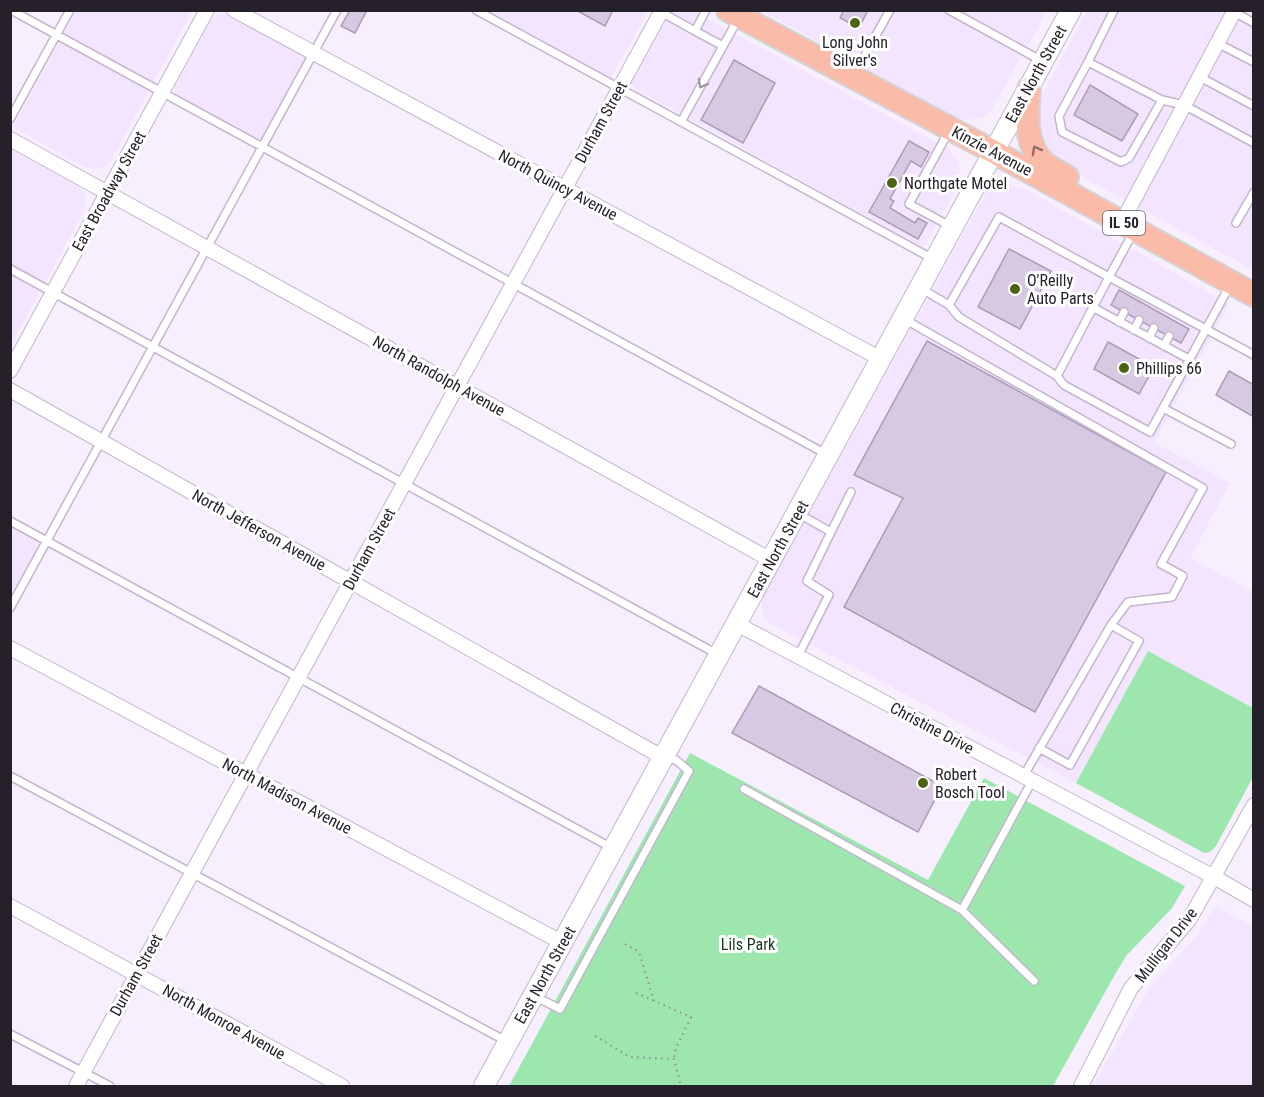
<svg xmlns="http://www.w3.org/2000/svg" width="1264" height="1097" viewBox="0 0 1264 1097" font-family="'Roboto Condensed',sans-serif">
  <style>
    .built { fill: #f3e4ff }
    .green { fill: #9de7af }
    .building { fill: #d7c9e2; stroke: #aa9cb5; stroke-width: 1.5 }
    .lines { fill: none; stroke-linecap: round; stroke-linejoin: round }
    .lane-casing { stroke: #c3b5ce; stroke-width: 10 }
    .street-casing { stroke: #c3b5ce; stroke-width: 16 }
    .secondary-casing { stroke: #c3b5ce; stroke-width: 22 }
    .primary-casing { stroke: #d4d2d4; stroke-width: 26 }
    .path { stroke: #928a97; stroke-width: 2; stroke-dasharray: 1.5 4.5; stroke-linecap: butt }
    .lane { stroke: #fff; stroke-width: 7 }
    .street { stroke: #fff; stroke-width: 14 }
    .secondary { stroke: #fff; stroke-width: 20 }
    .primary { stroke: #fabca9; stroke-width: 22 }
    .oneway { stroke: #9d9b9f }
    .oneway2 { stroke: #906e6a }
    .poi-dot { fill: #4b6312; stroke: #fff; stroke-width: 2 }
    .labels { text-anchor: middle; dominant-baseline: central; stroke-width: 6; stroke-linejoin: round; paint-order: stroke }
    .shield { fill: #fff; stroke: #67636a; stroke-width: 1.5 }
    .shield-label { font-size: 15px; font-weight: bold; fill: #26202a }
    .poi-label { font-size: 16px; fill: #26202a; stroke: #fff; text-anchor: start }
    .street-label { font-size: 16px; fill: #26202a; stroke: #fff }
    .park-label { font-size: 16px; fill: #163720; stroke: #fff }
  </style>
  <rect width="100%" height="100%" fill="#f7eefe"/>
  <path class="built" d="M76 11H192L110 162 104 167 97 169 88 168 79 164 13 127Z
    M489 11H648L611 78Z
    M674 11H692L949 149 956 158 959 169 957 182 953 195 923 248 629 85 670 14Z
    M762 11H1047L991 111 984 117 966 120 953 116Z
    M1087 11H1253V270L1049 158 1033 118 1041 97Z
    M224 13 231 14 308 56 261 142 180 98 175 93V87L212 19 218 14Z
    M11 149 80 188 85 194 86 200 82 215 11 345Z
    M1004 183 1025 189 1229 304 1154 443 1230 483 1190 558 1253 592V708L1148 651 1076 783 769 623 764 617 762 608V600L767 590 986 193 994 186Z
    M11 525 41 541 11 599Z
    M1216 907 1253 927V1086H1093L1151 985 1197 937Z"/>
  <path class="green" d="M1148 651 1253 708V777L1216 846 1210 852 1204 853 1076 783Z
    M690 753 928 880 984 778 1185 886 1172 908 1126 956 1113 978 1053 1086H509Z"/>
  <path class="building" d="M350 10H367L355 33 341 26Z
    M576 10H613L605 26Z
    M844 10H868L859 28 840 18Z
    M734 60 775 83 743 143 701 120Z
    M1090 85 1138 114 1122 141 1074 115Z
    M909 141 929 152 921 167 911 161 890 199 894 201 890 208 915 223 918 218 927 223 918 239 869 212Z
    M1009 249 1051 271 1020 329 978 307Z
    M1119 290 1189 329 1181 343 1111 305Z
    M927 341 1166 472 1035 712 844 607 903 498 854 475Z
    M1108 342 1154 367 1139 394 1094 369Z
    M1229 371 1254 385V417L1216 395Z
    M759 686 942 786 918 832 732 733Z"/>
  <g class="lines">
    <g class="lane-casing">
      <path id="lane" d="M11 10 826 454
        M476 10 933 259
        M706 10 695 31 723 46
        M949 10 1042 61
        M661 12 695 31
        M1234 12 1254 23
        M1217 43 1254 62
        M1088 62 1114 10
        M854 75 890 10
        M1198 76 1254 106
        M1162 100 1129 158 1121 162 1062 132 1059 116 1088 62 1162 100 1184 105 1254 143
        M10 119 70 10
        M681 122 738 19
        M949 131 909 204 950 226
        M1236 223 1254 192
        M1134 231 1109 277 1254 355
        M10 269 717 654
        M922 289 949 305 999 217 1109 277 1057 376
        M949 305 959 317 1057 376 1064 385 1150 432 1230 285
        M1094 308 1189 359
        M904 319 1203 488 1161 564 1183 576 1172 597 1128 602 1111 625
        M1119 322 1124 312
        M1134 330 1139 320
        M1149 338 1154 328
        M1164 346 1169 336
        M1163 408 1231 444
        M10 521 612 848
        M831 532 851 492
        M10 608 337 10
        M798 656 829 595 807 581 831 532 799 514
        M10 776 506 1041
        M1023 777 1111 625 1139 641 1070 765 1039 748
        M744 789 962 910 1034 981
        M962 910 1032 781
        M534 996 560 1009 689 771 676 760 666 758
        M10 1034 110 1086"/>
    </g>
    <g class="street-casing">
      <path id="street" d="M234 10 881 359
        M10 139 771 560
        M1122 222 1235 10
        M10 371 207 10
        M10 390 664 758
        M737 624 1214 877 1254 900
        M10 648 563 943
        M10 906 342 1086
        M76 1086 662 10
        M1081 1086 1131 988 1189 920 1254 805"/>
    </g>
    <g class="secondary-casing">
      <path id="secondary" d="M484 1086 1071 10"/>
    </g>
    <g class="primary-casing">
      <path id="primary" d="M728 10 994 152 1254 295
        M1029 89C1027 112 1024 144 1043 162 1050 168 1059 172 1067 177"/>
    </g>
    <path class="path" d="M625 944 639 952 654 1001
      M636 993 691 1017 676 1048 674 1059
      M595 1036 630 1057 674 1059 681 1086"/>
    <use href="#lane" class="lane"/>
    <use href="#street" class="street"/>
    <use href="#secondary" class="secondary"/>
    <use href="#primary" class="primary"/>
  </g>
  <defs><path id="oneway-chevron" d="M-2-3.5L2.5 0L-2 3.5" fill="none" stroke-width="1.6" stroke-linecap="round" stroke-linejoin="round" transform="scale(1.5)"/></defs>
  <use class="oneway" href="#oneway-chevron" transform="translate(702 84) rotate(119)"/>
  <use class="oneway2" href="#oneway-chevron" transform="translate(1036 150) rotate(-119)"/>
  <g class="poi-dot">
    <circle cx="855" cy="23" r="6"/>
    <circle cx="892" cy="183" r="6"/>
    <circle cx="1015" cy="289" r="6"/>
    <circle cx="1124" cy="368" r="6"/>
    <circle cx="923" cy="783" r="6"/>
  </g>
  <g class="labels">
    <rect class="shield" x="1103" y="211" width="42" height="24" rx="4.5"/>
    <g class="shield-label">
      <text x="1124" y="223">IL 50</text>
    </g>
    <g class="poi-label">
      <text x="855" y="42" text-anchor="middle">Long John<tspan x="855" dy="18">Silver's</tspan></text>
      <text x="904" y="183">Northgate Motel</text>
      <text x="1027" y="280">O'Reilly<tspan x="1027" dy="18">Auto Parts</tspan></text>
      <text x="1136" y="368">Phillips 66</text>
      <text x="935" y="774">Robert<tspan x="935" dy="18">Bosch Tool</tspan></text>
    </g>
    <g class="street-label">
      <text transform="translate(1036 74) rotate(-61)">East North Street</text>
      <text transform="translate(601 122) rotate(-61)">Durham Street</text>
      <text transform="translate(992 151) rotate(28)">Kinzie Avenue</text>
      <text transform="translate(558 185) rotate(28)">North Quincy Avenue</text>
      <text transform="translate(109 191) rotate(-61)">East Broadway Street</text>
      <text transform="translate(439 376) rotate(29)">North Randolph Avenue</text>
      <text transform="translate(259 530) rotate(29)">North Jefferson Avenue</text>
      <text transform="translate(369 549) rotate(-61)">Durham Street</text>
      <text transform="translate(778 549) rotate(-61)">East North Street</text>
      <text transform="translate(932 728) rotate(28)">Christine Drive</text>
      <text transform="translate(287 796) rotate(28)">North Madison Avenue</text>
      <text transform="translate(1166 945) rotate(-52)">Mulligan Drive</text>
      <text transform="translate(136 975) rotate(-61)">Durham Street</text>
      <text transform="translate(545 975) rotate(-61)">East North Street</text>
      <text transform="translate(224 1022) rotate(29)">North Monroe Avenue</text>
    </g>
    <g class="park-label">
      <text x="748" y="944">Lils Park</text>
    </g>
  </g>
  <rect width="1264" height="1097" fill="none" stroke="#26202a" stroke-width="24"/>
</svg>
